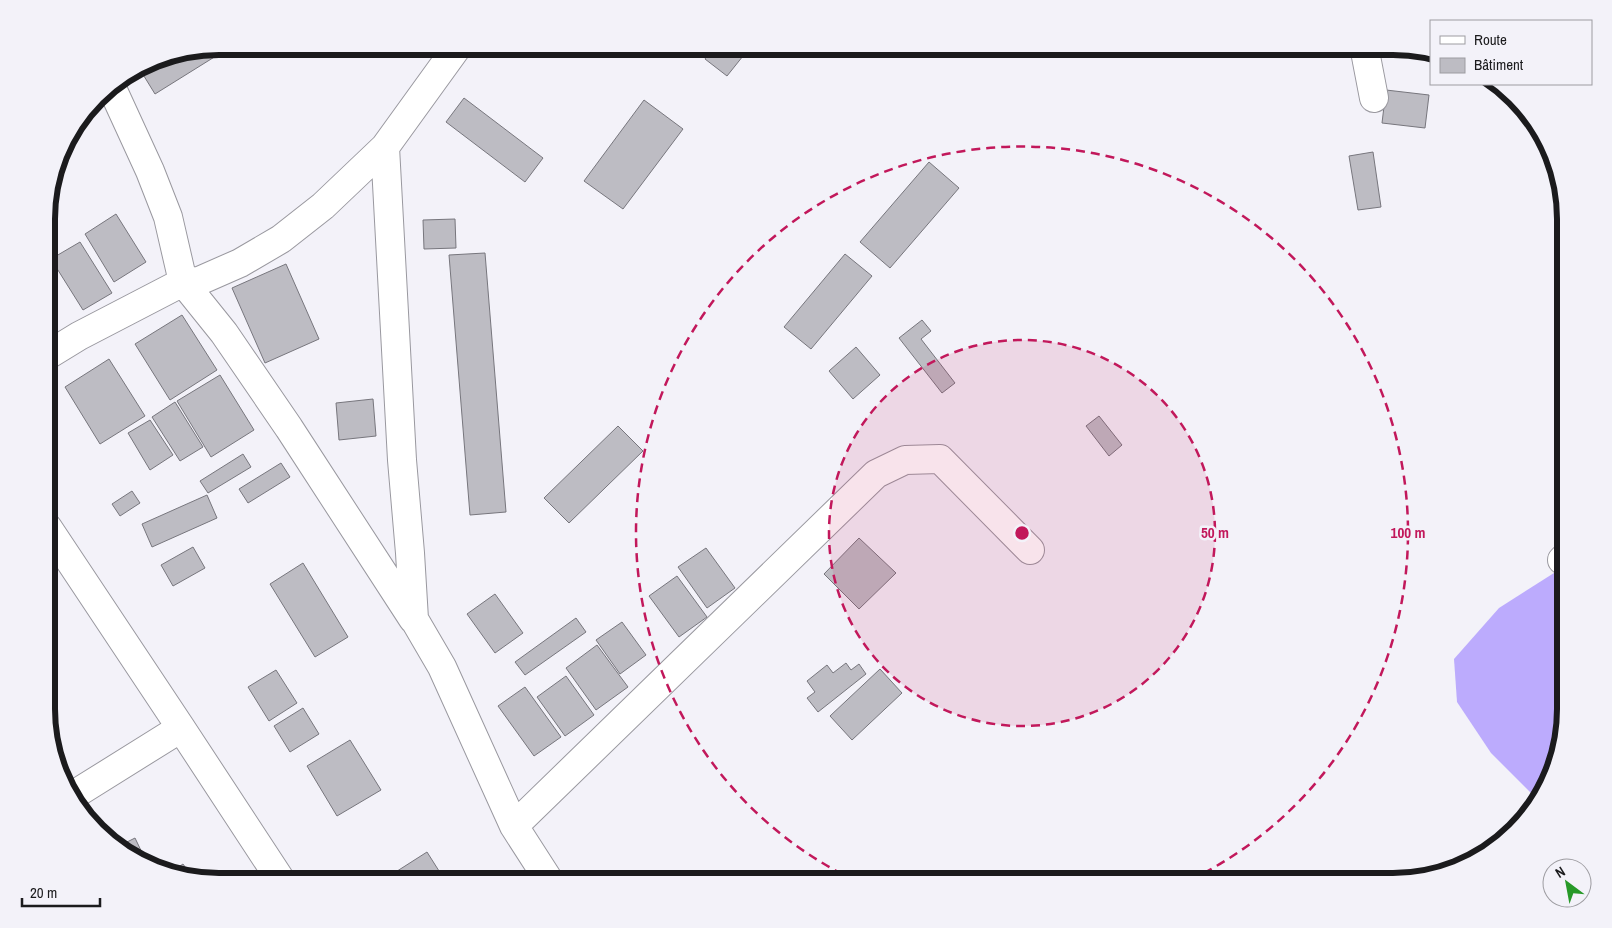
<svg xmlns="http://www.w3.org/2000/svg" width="1612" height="928" viewBox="0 0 1612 928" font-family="'Archivo Narrow',sans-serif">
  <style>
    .forest { fill: #bcabfd }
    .building { fill: #bdbcc3; stroke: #77767d }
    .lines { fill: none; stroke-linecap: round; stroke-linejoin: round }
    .minor-casing { stroke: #99989f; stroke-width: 30 }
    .minor { stroke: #fff; stroke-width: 28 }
    .ring { fill: none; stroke: #c2185b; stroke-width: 2.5; stroke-dasharray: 9 6 }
    .rim { fill: none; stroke: #1b1b1d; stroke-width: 6 }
    .centre { fill: #c2185b; stroke: #f3f2f9; stroke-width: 2.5 }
    .ring-label { font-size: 15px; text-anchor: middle; font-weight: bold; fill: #c2185b; stroke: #f3f2f9; stroke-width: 5; stroke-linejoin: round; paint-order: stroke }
  </style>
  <rect width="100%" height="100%" fill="#f3f2f9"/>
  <path class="forest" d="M1565 566V720L1543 795 1538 800 1491 753 1457 702 1454 659 1499 608Z"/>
  <path class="building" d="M219 46H232L155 94 139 68 153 59Z
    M605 46H626L619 56Z
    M714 46H741L747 51 727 76 705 59Z
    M1386 90 1429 95 1425 128 1382 123Z
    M464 98 543 158 525 182 446 122Z
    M644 100 683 129 623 209 584 181Z
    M1373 152 1381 207 1358 210 1349 156Z
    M929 162 959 188 890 268 860 242Z
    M116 214 146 262 114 282 85 234Z
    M455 219 456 248 424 249 423 220Z
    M80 242 112 293 83 310 51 259Z
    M485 253 506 512 470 515 449 255Z
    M845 254 872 276 811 349 784 327Z
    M286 264 319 339 265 363 232 288Z
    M182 315 217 370 170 400 135 344Z
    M922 320 931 331 921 339 955 383 942 393 899 338Z
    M856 347 880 375 853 399 829 371Z
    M109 359 145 416 100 444 65 387Z
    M220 375 254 430 211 457 177 401Z
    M373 399 376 436 339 440 336 403Z
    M175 402 203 447 180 461 152 417Z
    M1099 416 1122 445 1109 456 1086 426Z
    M150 420 173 455 150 470 128 433Z
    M618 426 643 451 569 523 544 498Z
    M243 454 251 467 208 493 200 481Z
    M281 463 290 477 248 503 239 489Z
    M132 491 140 503 120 516 112 504Z
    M207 495 217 518 152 547 142 524Z
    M859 538 896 573 859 609 824 574Z
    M193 547 205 568 173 586 161 565Z
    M706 548 735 588 707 608 678 567Z
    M303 563 348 637 315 657 270 584Z
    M677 576 707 617 679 637 649 596Z
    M495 594 523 633 495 653 467 614Z
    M576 618 586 632 525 675 515 662Z
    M622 622 646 655 620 674 596 640Z
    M597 645 628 687 596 710 566 668Z
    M846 663 851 670 859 664 866 674 818 712 807 698 815 692 807 681 827 665 833 673Z
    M880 669 902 693 852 740 830 716Z
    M276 670 297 703 269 721 248 687Z
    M566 676 594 715 565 736 537 697Z
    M525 687 561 737 534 756 498 706Z
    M303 708 319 734 290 752 274 726Z
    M350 740 381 790 337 816 307 766Z
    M135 838 147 863 133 859 119 846Z
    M427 852 446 882H380Z
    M183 864 190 874 174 870Z"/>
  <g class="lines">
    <g class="minor-casing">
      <path id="minor" d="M1364 46 1374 98
        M111 86 150 171 168 217 183 282 224 333 289 428 413 619
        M385 147 402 460 410 553 414 619 442 667 514 826 550 882
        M48 355 79 336 183 282 199 281 240 263 281 239 323 206 385 147 458 46
        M48 528 181 728 282 882
        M1562 560 1565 557
        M72 796 181 728
        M514 826 876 474 905 460 940 459 1030 550"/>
    </g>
    <use href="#minor" class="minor"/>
  </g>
  <circle cx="1022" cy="533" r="193" fill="#c2185b" fill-opacity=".12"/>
  <g class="ring">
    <circle cx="1022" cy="533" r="193"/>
    <path d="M856 881A386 386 0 1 1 1188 881"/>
  </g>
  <path d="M0 0H1612V928H0ZM219 55H1393A164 164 0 0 1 1557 219V709A164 164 0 0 1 1393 873H219A164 164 0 0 1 55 709V219A164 164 0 0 1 219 55Z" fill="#f3f2f9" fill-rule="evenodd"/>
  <path class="rim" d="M219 55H1393A164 164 0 0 1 1557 219V709A164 164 0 0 1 1393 873H219A164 164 0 0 1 55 709V219A164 164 0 0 1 219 55Z"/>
  <circle cx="1022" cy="533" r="8" class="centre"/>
  <g class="ring-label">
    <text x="1215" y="538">50 m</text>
    <text x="1408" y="538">100 m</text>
  </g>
  <rect x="1430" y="20" width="162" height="65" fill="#f3f2f9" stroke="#9d9ca1"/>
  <rect x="1440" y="36" width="25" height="8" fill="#ffffff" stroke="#9d9ca1"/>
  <text x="1474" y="45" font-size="15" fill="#1b1b1d">Route</text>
  <rect x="1440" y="58" width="25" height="15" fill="#bdbcc3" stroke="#9d9ca1"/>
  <text x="1474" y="70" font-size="15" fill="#1b1b1d">Bâtiment</text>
  <g transform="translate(1567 883) rotate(328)"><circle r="24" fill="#f3f2f9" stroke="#9d9ca1"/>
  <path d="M0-4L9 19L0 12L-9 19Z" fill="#279928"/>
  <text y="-8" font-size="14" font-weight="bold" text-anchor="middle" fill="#1b1b1d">N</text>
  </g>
  <path d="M22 898v8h78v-8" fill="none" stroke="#1b1b1d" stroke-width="2.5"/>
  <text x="30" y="898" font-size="15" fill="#1b1b1d" stroke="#f3f2f9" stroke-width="4" paint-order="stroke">20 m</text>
</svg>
